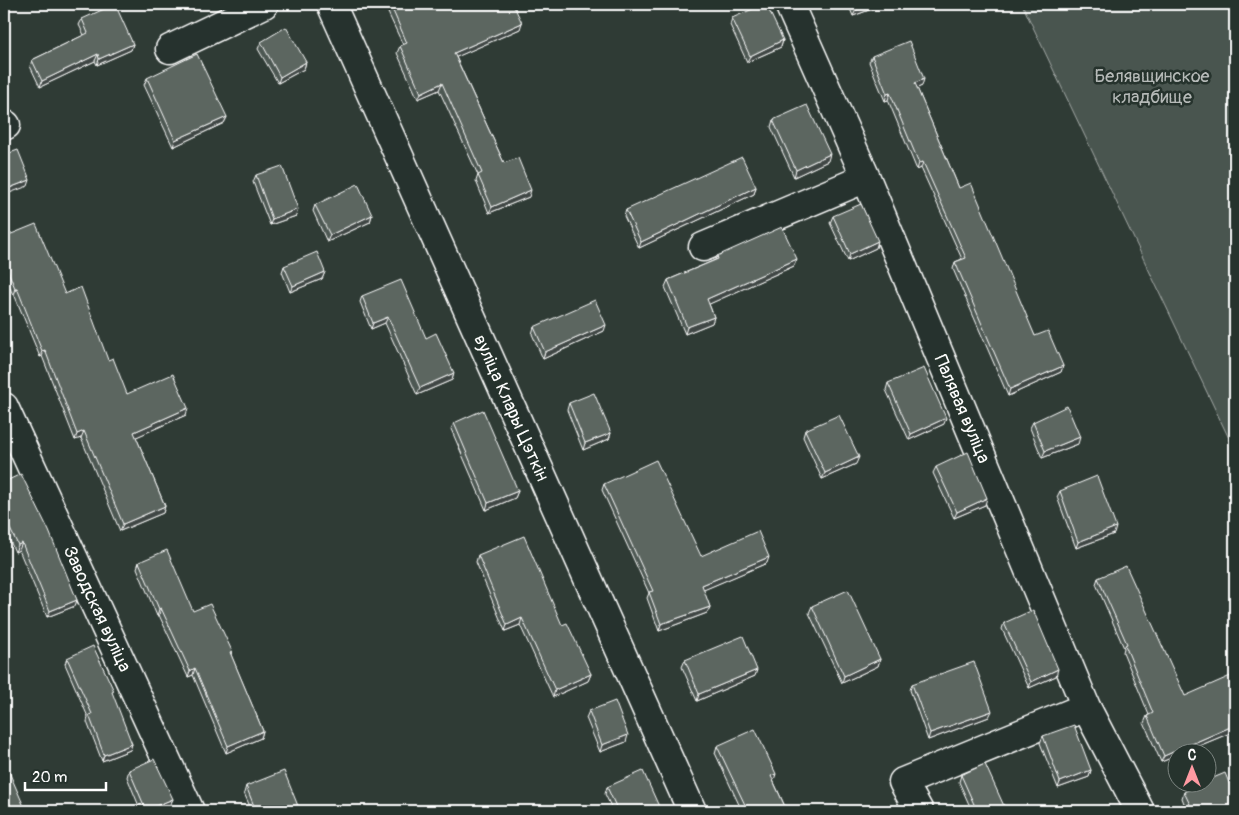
<svg xmlns="http://www.w3.org/2000/svg" width="1239" height="815" viewBox="0 0 1239 815" font-family="Pangolin,sans-serif">
  <style>
    .green { fill: #4a544f; stroke: #a4aaa7 }
    .lines { fill: none; stroke-linecap: round; stroke-linejoin: round }
    .minor-casing { stroke: #fff; stroke-width: 31 }
    .minor { stroke: #26332d; stroke-width: 28 }
    .wall { fill: #4e5853; stroke: #fff }
    .shaded-wall { fill: #404744; stroke: #fff }
    .building { fill: #5b6661; stroke: #fff }
    .labels { text-anchor: middle; dominant-baseline: central; stroke-width: 5; stroke-linejoin: round; paint-order: stroke }
    .park-label { font-size: 18px; fill: #b7bbb9; stroke: #26332d }
    .street-label { font-size: 18px; fill: #fff; stroke: #26332d }
  </style>
  <rect width="100%" height="100%" fill="#2f3b35"/>
  <filter id="ink" filterUnits="userSpaceOnUse"><feTurbulence type="fractalNoise" baseFrequency=".02" numOctaves="2"/><feDisplacementMap in="SourceGraphic" scale="10" xChannelSelector="R" yChannelSelector="G"/><feConvolveMatrix kernelMatrix="1 2 1 2 8 2 1 2 1" color-interpolation-filters="sRGB"/></filter>
  <g filter="url(#ink)">
    <path class="green" d="M1022 4H1235V451Z"/>
    <g class="lines">
      <g class="minor-casing">
        <path id="minor" d="M331 4 692 811
          M789 4 866 178 1086 707 1140 811
          M170 49 264 4
          M4 126 6 125
          M703 247 866 178
          M4 407 190 811
          M919 811 903 782 1086 707"/>
      </g>
      <use href="#minor" class="minor"/>
    </g>
    <path class="wall" d="M384 4H513L520 29 456 57 504 163 529 197 489 213 476 181 478 175 439 90 418 99 397 53 400 46 403 45Z
      M848 4H885L853 16Z
      M732 18 783 40 781 47 747 62 730 25Z
      M82 19 133 44 131 50 97 65 95 61 40 87 30 66 32 60 84 35 79 25Z
      M261 42 306 62 304 69 278 83 258 49Z
      M872 56 922 86 917 88 959 188 1035 336 1063 366 1061 372 1008 396 953 269 955 262 962 259 921 168 917 170 888 100 885 101 869 62Z
      M147 78 227 117 224 123 173 147 144 85Z
      M773 120 828 161 794 177 771 127Z
      M256 175 296 216 270 225 253 182Z
      M756 187 754 194 639 248 624 216 626 210Z
      M315 205 372 215 370 222 327 242 313 211Z
      M833 216 876 248 848 261 830 223Z
      M4 237 65 294 108 360 127 394 186 415 136 437 165 506 163 513 120 531 81 438 75 440 42 356 40 357 14 294 13 295 4 274Z
      M717 256 794 266 709 304 714 317 712 323 685 334 665 287 668 280 715 260Z
      M284 266 325 272 322 279 290 292 282 272Z
      M362 296 426 338 454 373 452 380 417 395 385 323 371 329 360 302Z
      M534 327 604 331 543 359 532 334Z
      M888 383 944 424 909 440 886 390Z
      M569 403 611 433 609 439 583 450 567 410Z
      M1033 422 1078 444 1042 458 1030 428Z
      M454 423 518 491 515 498 486 510 451 429Z
      M805 430 856 464 822 479 803 437Z
      M936 467 985 505 954 518 933 473Z
      M4 482 75 606 47 617 19 550 15 552 4 528Z
      M604 484 701 556 767 563 703 590 710 607 707 613 659 631 647 598 649 593 602 490Z
      M1060 491 1114 534 1076 548 1057 497Z
      M478 555 562 625 591 674 588 681 553 697 520 625 505 631 476 562Z
      M139 562 193 611 232 651 231 655 263 731 261 738 226 753 193 675 188 677 159 615 157 616 137 568Z
      M1098 578 1185 696 1235 731 1184 752H1176V756L1161 762 1144 723 1147 716 1149 715 1123 652 1124 648 1096 584Z
      M812 606 880 659 878 666 842 683 809 613Z
      M1004 623 1056 676 1029 688 1002 629Z
      M67 658 132 744 130 750 102 761 87 722 88 717 65 664Z
      M685 660 755 676 697 701 682 667Z
      M912 684 989 717 928 740 910 690Z
      M589 711 626 742 600 752 586 718Z
      M1043 736 1091 770 1089 777 1058 788 1040 743Z
      M717 746 774 780H773L787 811H742L715 753Z
      M129 770 173 799 170 805 156 811H141L127 777Z
      M961 775 1004 806 1002 811H972L959 782Z
      M246 786 300 811H252L244 793Z
      M607 787 661 811H613L605 794Z
      M1184 792 1235 811H1187L1182 798Z"/>
    <path class="shaded-wall" d="M871 4H885L853 16 856 10Z
      M522 23 520 29 452 59 454 53Z
      M783 40 781 47 747 62 750 56Z
      M133 44 131 50 97 65 99 59Z
      M98 54 95 61 40 87 42 81Z
      M306 62 304 69 278 83 280 77Z
      M924 79 922 86 913 90 915 83Z
      M442 83 439 90 418 99 421 93Z
      M890 93 888 100 885 101 887 94Z
      M227 117 224 123 173 147 175 140Z
      M830 154 828 161 794 177 796 170Z
      M923 162 921 168 917 170 919 163Z
      M30 180 28 186 4 195V190Z
      M756 187 754 194 639 248 641 242Z
      M531 190 529 197 489 213 492 207Z
      M298 209 296 216 270 225 272 219Z
      M372 215 370 222 327 242 330 235Z
      M878 241 876 248 848 261 850 254Z
      M797 259 794 266 705 306 707 299Z
      M325 272 322 279 290 292 293 286Z
      M15 288H17L14 294 13 295Z
      M388 317 385 323 371 329 373 323Z
      M714 317 712 323 685 334 687 327Z
      M606 325 604 331 543 359 545 352Z
      M45 350 42 356 40 357 42 351Z
      M1063 366 1061 372 1008 396 1010 389Z
      M454 373 452 380 417 395 420 388Z
      M188 408 186 415 132 439 134 432Z
      M946 418 944 424 909 440 911 434Z
      M84 431 81 438 75 440 77 434Z
      M611 433 609 439 583 450 585 443Z
      M1080 437 1078 444 1042 458 1045 451Z
      M859 457 856 464 822 479 825 473Z
      M518 491 515 498 486 510 488 503Z
      M987 498 985 505 954 518 957 512Z
      M165 506 163 513 120 531 123 524Z
      M1116 527 1114 534 1076 548 1078 542Z
      M22 543 19 550 15 552 18 545Z
      M769 557 767 563 699 592 702 585Z
      M77 600 75 606 47 617 50 611Z
      M710 607 707 613 659 631 661 624Z
      M161 608 159 615 157 616 159 609Z
      M522 618 520 625 505 631 507 625Z
      M880 659 878 666 842 683 844 676Z
      M195 668 193 675 188 677 190 671Z
      M1058 669 1056 676 1029 688 1031 682Z
      M757 670 755 676 697 701 699 694Z
      M591 674 588 681 553 697 555 690Z
      M992 711 989 717 928 740 930 733Z
      M1235 725V731L1184 752H1176V756L1161 762 1164 756Z
      M263 731 261 738 226 753 228 746Z
      M628 735 626 742 600 752 602 745Z
      M132 744 130 750 102 761 104 755Z
      M1091 770 1089 777 1058 788 1060 782Z
      M776 774 774 780 769 782 771 776Z
      M173 799 170 805 156 811H146V810Z
      M1004 806 1002 811H991Z"/>
    <path class="building" d="M115 4 133 44 99 59 98 54 42 81 32 60 88 33 82 19Z
      M390 4H513L522 23 454 53 504 163 518 158 531 190 492 207 478 175 482 173 442 83 421 93 400 46 407 43Z
      M764 4H766L783 40 750 56 732 18Z
      M853 4H871L856 10Z
      M286 27 306 62 280 77 261 42Z
      M909 41 924 79 915 83 959 188 971 183 1035 336 1048 331 1063 366 1010 389 955 262 966 258 923 162 919 163 890 93 887 94 872 56Z
      M197 54 227 117 175 140 147 78Z
      M807 105 830 154 796 170 773 120Z
      M18 150 30 180 4 190V155Z
      M742 157 756 187 641 242 626 210Z
      M282 166 298 209 272 219 256 175Z
      M358 184 372 215 330 235 315 205Z
      M861 204 878 241 850 254 833 216Z
      M36 224 65 294 81 287 108 360 113 358 127 394 173 374 188 408 134 432 165 506 123 524 84 431 77 434 45 350 42 351 17 288H15L4 262V237Z
      M782 227 797 259 707 299 714 317 687 327 668 280 718 259 717 256Z
      M317 252 325 272 293 286 284 266Z
      M401 280 426 338 436 333 454 373 420 388 388 317 373 323 362 296Z
      M595 300 606 325 545 352 534 327Z
      M924 368 946 418 911 434 888 383Z
      M594 393 611 433 585 443 569 403Z
      M1067 406 1080 437 1045 451 1033 422Z
      M483 410 518 491 488 503 454 423Z
      M839 415 859 457 825 473 805 430Z
      M968 452 987 498 957 512 936 467Z
      M656 460 701 556 758 531 769 557 702 585 710 607 661 624 649 592 653 591 604 484Z
      M21 474 49 531 77 600 50 611 22 543 18 545 4 517V482Z
      M1097 476 1116 527 1078 542 1060 491Z
      M524 536 562 625 567 623 591 674 555 690 522 618 507 625 478 555Z
      M167 550 193 611 210 604 232 651 230 652 263 731 228 746 195 668 190 671 161 608 159 609 139 562Z
      M1126 566 1185 696 1235 674V725L1164 756 1147 716 1153 713 1125 645 1127 644 1098 578Z
      M848 590 880 659 844 676 812 606Z
      M1033 610 1058 669 1031 682 1004 623Z
      M743 636 757 670 699 694 685 660Z
      M93 646 114 691 112 692 132 744 104 755 89 715 92 714 67 658Z
      M974 662 992 711 930 733 912 684Z
      M615 701 628 735 602 745 589 711Z
      M1074 725 1091 770 1060 782 1043 736Z
      M755 729 776 774 771 776 787 811H748L717 746Z
      M154 759 173 799 146 810 129 770Z
      M985 764 1004 806 991 811H977L961 775Z
      M6 765 26 811H4V766Z
      M284 771 300 811H260L259 809 256 811 246 786Z
      M643 771 661 811H618L607 787Z
      M1225 773 1235 797V811H1193L1184 792 1204 782H1206V781Z"/>
  </g>
  <g class="labels">
    <g class="park-label">
      <text x="1152" y="76">Белявщинское<tspan x="1152" dy="21">кладбище</tspan></text>
    </g>
    <g class="street-label">
      <text transform="translate(511 408) rotate(66)">вуліца Клары Цэткін</text>
      <text transform="translate(962 409) rotate(67)">Палявая вуліца</text>
      <text transform="translate(97 609) rotate(65)">Заводская вуліца</text>
    </g>
  </g>
  <rect width="1239" height="815" fill="none" stroke="#26332d" stroke-width="20"/>
  <rect x="10" y="10" width="1219" height="795" fill="none" stroke="#fff" stroke-width="2" filter="url(#ink)"/>
  <g transform="translate(1192 768)"><circle r="24" fill="#26332d" stroke="#7d8581"/>
  <path d="M0-4L9 19L0 12L-9 19Z" fill="#ff9aa2"/>
  <text y="-8" font-size="14" font-weight="bold" text-anchor="middle" fill="#ffffff">С</text>
  </g>
  <path d="M25 782v8h81v-8" fill="none" stroke="#ffffff" stroke-width="2.5"/>
  <text x="32" y="782" font-size="15" fill="#ffffff" stroke="#26332d" stroke-width="4" paint-order="stroke">20 m</text>
</svg>
